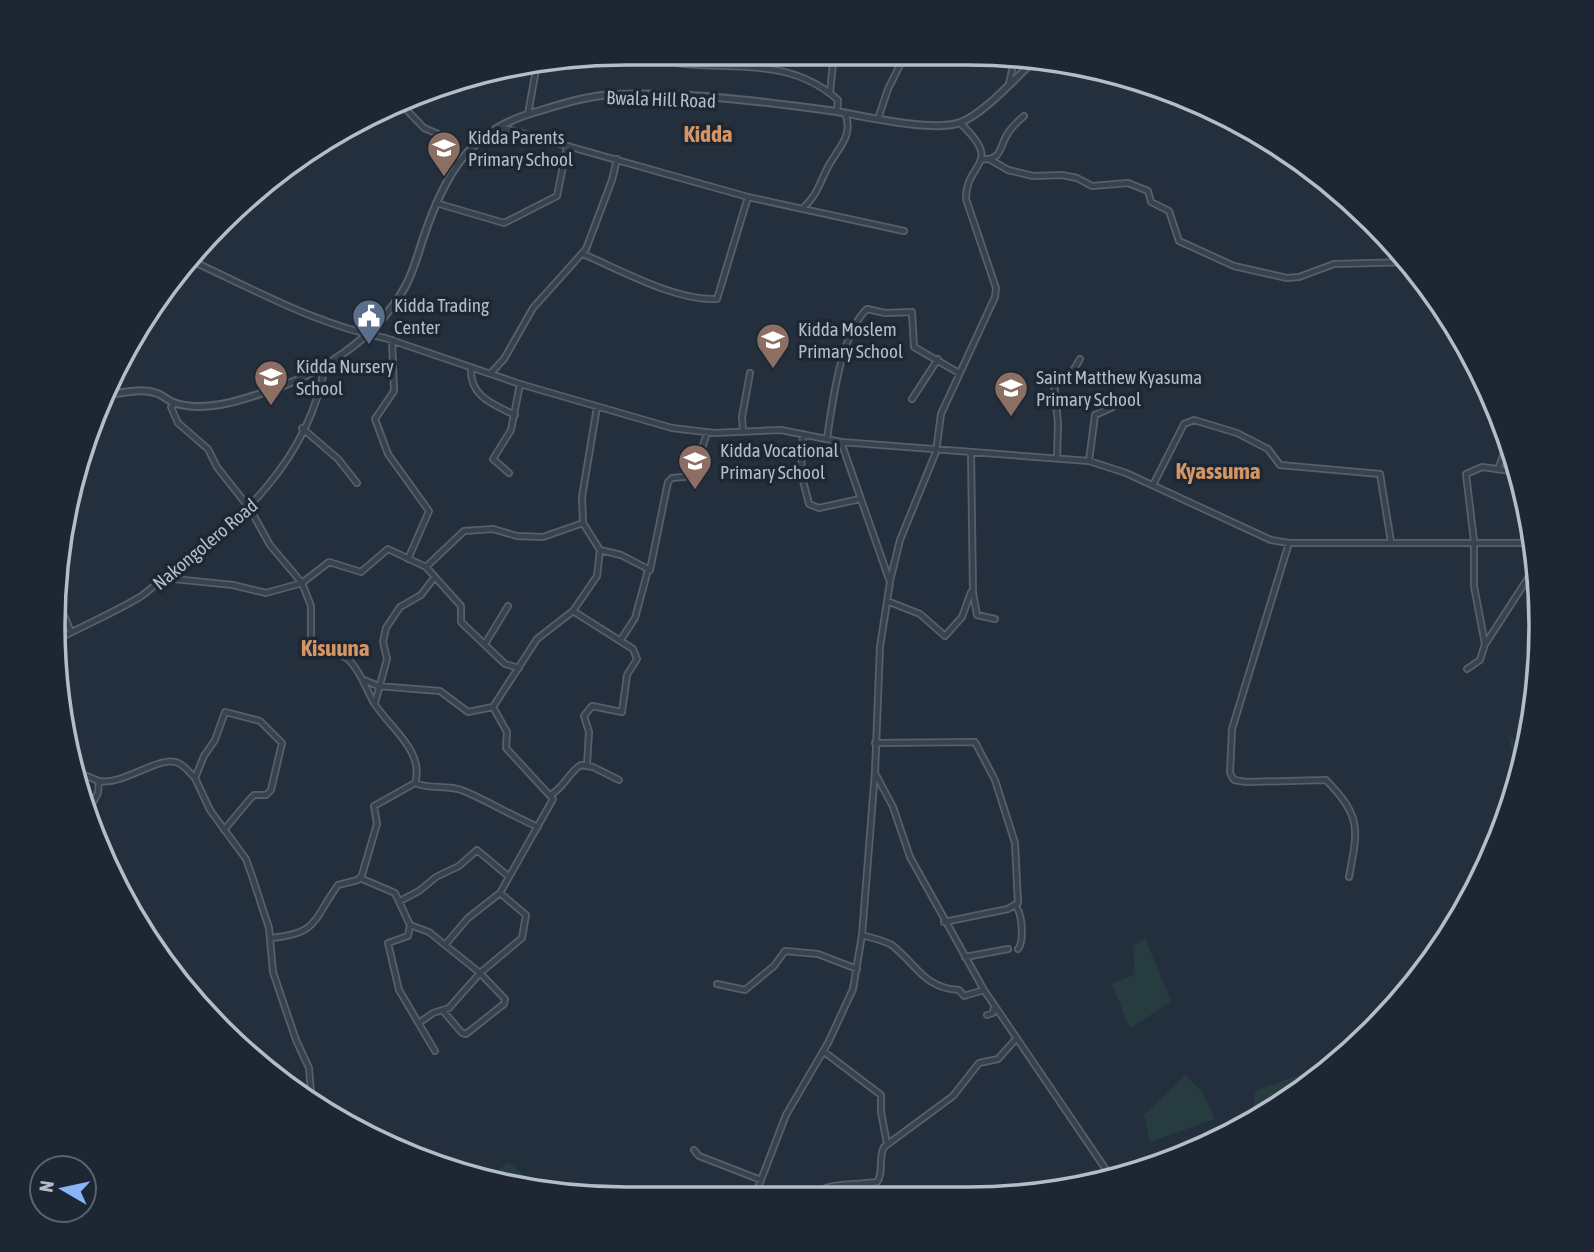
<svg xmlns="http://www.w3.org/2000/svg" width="1594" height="1252" viewBox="0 0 1594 1252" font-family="'Asap Condensed',sans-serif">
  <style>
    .green { fill: #263c3f }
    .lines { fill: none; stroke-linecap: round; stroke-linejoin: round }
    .minor-casing { stroke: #565f6c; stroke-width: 8 }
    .tertiary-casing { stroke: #565f6c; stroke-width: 9 }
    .minor { stroke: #38414e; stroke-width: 4.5 }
    .tertiary { stroke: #38414e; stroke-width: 5 }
    .labels { text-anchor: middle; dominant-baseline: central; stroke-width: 7; stroke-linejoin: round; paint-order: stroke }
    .street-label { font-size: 19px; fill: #b4bcc9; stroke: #1d2633 }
    .poi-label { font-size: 19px; fill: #b4bcc9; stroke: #1d2633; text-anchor: start }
    .quarter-label { font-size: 23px; font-weight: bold; fill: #d59563; stroke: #1d2633 }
    .rim { fill: none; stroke: #b4bcc9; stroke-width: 3.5 }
  </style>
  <rect width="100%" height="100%" fill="#242f3e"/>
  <path class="green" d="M1508 735 1526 749 1519 782Z
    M1145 938 1171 1001 1130 1029 1112 984 1135 974 1133 946Z
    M1345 1058 1255 1122 1253 1123 1255 1091Z
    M1185 1075 1202 1092 1215 1119 1150 1142 1144 1115Z
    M509 1163 541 1189H515L482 1179Z"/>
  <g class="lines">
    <g class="minor-casing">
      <path id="minor" d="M648 53C660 56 672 63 684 64 741 69 792 59 838 100L837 112
        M1009 84 1015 56
        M830 93 834 53
        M401 104 424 128 450 139 456 164
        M528 114 537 64
        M878 119 888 89 906 53
        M500 127 748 197 904 231
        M982 159C1002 161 999 147 1008 133 1012 127 1018 121 1024 116
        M991 160 1008 170 1033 176 1062 175 1077 178 1092 186 1128 183 1148 191 1151 202 1169 211 1179 241 1234 266 1287 278 1299 277 1334 264 1409 262
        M436 203 504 223 557 196 567 146
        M803 208C818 195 820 181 829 165 839 147 854 135 845 113
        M583 254C621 270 675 301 717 299L748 197
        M190 260C253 289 317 325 385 338L520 384 672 428 714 433 781 430 841 442 1089 461 1126 473 1271 540 1289 543H1535
        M392 340 394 391 375 419 388 454 429 511 408 559
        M471 367C469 396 492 404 515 415
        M491 373 504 359 533 308 586 249 612 180 617 159
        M912 399 938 359
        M175 403 171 407 178 423 208 449 217 467 250 509 270 545 302 583 311 606V639C322 650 338 650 349 660 361 672 366 689 374 703 389 727 425 751 415 783 430 790 448 784 464 791 490 802 512 816 538 827
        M302 428 338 459 357 483
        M743 431 742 417 750 373
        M803 434 801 473 809 504 819 508 860 499
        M827 439C832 404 841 333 867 309L885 313 912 312 914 347 959 373
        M971 452 973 593 977 615 995 619
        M1057 458 1058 423 1054 383 1071 374 1080 359
        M1089 461 1095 415 1113 407
        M1498 469 1510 438
        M509 473 493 459 511 430 520 384
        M1153 485 1184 424 1194 420 1237 433 1268 449 1280 465 1380 474 1391 542
        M1523 542 1529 517
        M1289 543 1232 729 1230 773 1234 780 1246 782 1326 780C1362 817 1358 829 1349 877
        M600 550 621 555 650 570 668 482 672 478 693 476 707 433
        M426 567 464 531 493 529 517 536 543 537 583 523
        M164 578 233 585 266 593 302 583 329 562 361 572 388 549 426 567 461 606V622L505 664 519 668
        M890 581 900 540 936 452 941 414 995 297 996 288 966 199C965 162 1005 165 960 123
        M56 596 71 632
        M887 601 920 614 945 636 962 617 971 592
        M573 611 633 649 637 659 627 675 622 712 592 706 584 716 589 732 587 765
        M54 641C83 626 113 613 140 597 149 591 157 583 165 577 239 523 309 461 325 365
        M620 641 635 618 648 570
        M1486 643 1537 564
        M485 644 508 606
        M1467 669 1480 660 1485 644 1474 586V541L1466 474 1482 467 1518 472
        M364 680 378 686 440 691 468 712 493 707 537 639 573 611 597 576 600 550 583 523 582 497 597 407
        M375 703 387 659 383 642 386 628 400 607 421 595 434 578
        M875 743 975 742 995 780 1015 843 1018 903 1008 909 944 922
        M72 770 99 781 98 793 88 812
        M875 773 893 807 910 857 984 990 1111 1177
        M99 781C123 786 161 754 178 763 184 765 190 773 195 778
        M552 794C565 786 569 772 581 765L593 767 619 780
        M224 830 250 799 254 795H266L271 790 282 743 260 721 225 712 215 740 204 756 195 778 210 810 246 859 252 876 269 928 273 972 296 1040 309 1068 312 1105
        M360 878 395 893 410 925 429 932 480 973 505 999 504 1004 466 1034 462 1033 444 1012
        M400 901 419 891 436 877 459 866 477 850 508 876
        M1014 905C1023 911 1024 942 1018 949
        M410 925 408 936 388 943 399 990 435 1051
        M862 935C871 938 885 940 893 946 917 965 924 988 959 990L964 996 984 990
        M271 938C319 933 312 921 338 885L358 880 362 875 377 824 374 806 415 783
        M445 945 468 918 500 893 553 799 506 748 507 732 493 707
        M965 957 1008 949
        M717 984 745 990 774 966 785 951 818 954 857 969
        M987 1015 993 1013 994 1007
        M419 1023 433 1013 449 1008 480 973 522 938 526 915 500 893
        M823 1051 881 1095V1112L887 1144
        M694 1150 699 1156 761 1180
        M756 1193 786 1115 828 1043 853 989 862 935 875 772 880 647 890 582 841 442
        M816 1194C827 1182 860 1185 877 1182 884 1173 878 1158 884 1147L953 1096 979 1063 998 1059 1015 1040"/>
    </g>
    <g class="tertiary-casing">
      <path id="tertiary" d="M106 395C122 393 140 388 156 393 163 395 168 401 175 403 202 412 236 402 262 393 318 376 376 339 405 287 414 271 418 253 424 236 444 177 468 132 532 113 556 106 582 97 607 95 681 91 759 101 833 111 864 116 930 132 959 123 983 115 1016 77 1035 60"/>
    </g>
    <use href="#minor" class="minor"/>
    <use href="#tertiary" class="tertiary"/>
  </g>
  <defs>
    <g id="school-pin" transform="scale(1.75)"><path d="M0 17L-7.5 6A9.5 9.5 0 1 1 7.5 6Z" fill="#8d6e63" stroke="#1d2633"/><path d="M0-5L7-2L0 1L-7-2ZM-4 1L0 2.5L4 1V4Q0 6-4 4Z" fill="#fff"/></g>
    <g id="civic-pin" transform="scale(1.75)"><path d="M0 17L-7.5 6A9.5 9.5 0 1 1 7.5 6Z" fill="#5c6f8a" stroke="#1d2633"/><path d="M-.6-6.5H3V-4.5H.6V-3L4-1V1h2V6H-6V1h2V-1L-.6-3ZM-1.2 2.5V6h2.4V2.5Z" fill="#fff"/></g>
  </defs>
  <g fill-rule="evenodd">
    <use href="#school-pin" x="444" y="148"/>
    <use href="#civic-pin" x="369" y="316"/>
    <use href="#school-pin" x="773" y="340"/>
    <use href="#school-pin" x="271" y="377"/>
    <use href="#school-pin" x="1011" y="388"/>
    <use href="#school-pin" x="695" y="461"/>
  </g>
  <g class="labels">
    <g class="street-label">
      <text transform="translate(661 99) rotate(2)">Bwala Hill Road</text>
      <text transform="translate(205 544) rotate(-40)">Nakongolero Road</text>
    </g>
    <g class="poi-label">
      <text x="468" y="137">Kidda Parents<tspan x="468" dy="22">Primary School</tspan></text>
      <text x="394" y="305">Kidda Trading<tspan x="394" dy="22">Center</tspan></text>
      <text x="798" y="329">Kidda Moslem<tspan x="798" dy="22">Primary School</tspan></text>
      <text x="296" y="366">Kidda Nursery<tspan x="296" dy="22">School</tspan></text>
      <text x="1036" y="377">Saint Matthew Kyasuma<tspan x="1036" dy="22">Primary School</tspan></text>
      <text x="720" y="450">Kidda Vocational<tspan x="720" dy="22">Primary School</tspan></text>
    </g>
    <g class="quarter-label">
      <text x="708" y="134">Kidda</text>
      <text x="1218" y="471">Kyassuma</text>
      <text x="335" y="648">Kisuuna</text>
    </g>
  </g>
  <path d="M0 0H1594V1252H0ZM626 65H968A561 561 0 0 1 1529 626V626A561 561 0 0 1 968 1187H626A561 561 0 0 1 65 626V626A561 561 0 0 1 626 65Z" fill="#1d2633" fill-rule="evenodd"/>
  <path class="rim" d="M626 65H968A561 561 0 0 1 1529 626V626A561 561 0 0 1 968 1187H626A561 561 0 0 1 65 626V626A561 561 0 0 1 626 65Z"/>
  <g transform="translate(63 1189) rotate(279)"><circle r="33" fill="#1d2633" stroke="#59626f" stroke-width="2"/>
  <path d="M0-5L12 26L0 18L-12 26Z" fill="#8ab4f8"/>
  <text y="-10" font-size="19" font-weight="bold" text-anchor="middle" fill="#b4bcc9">N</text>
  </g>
</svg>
